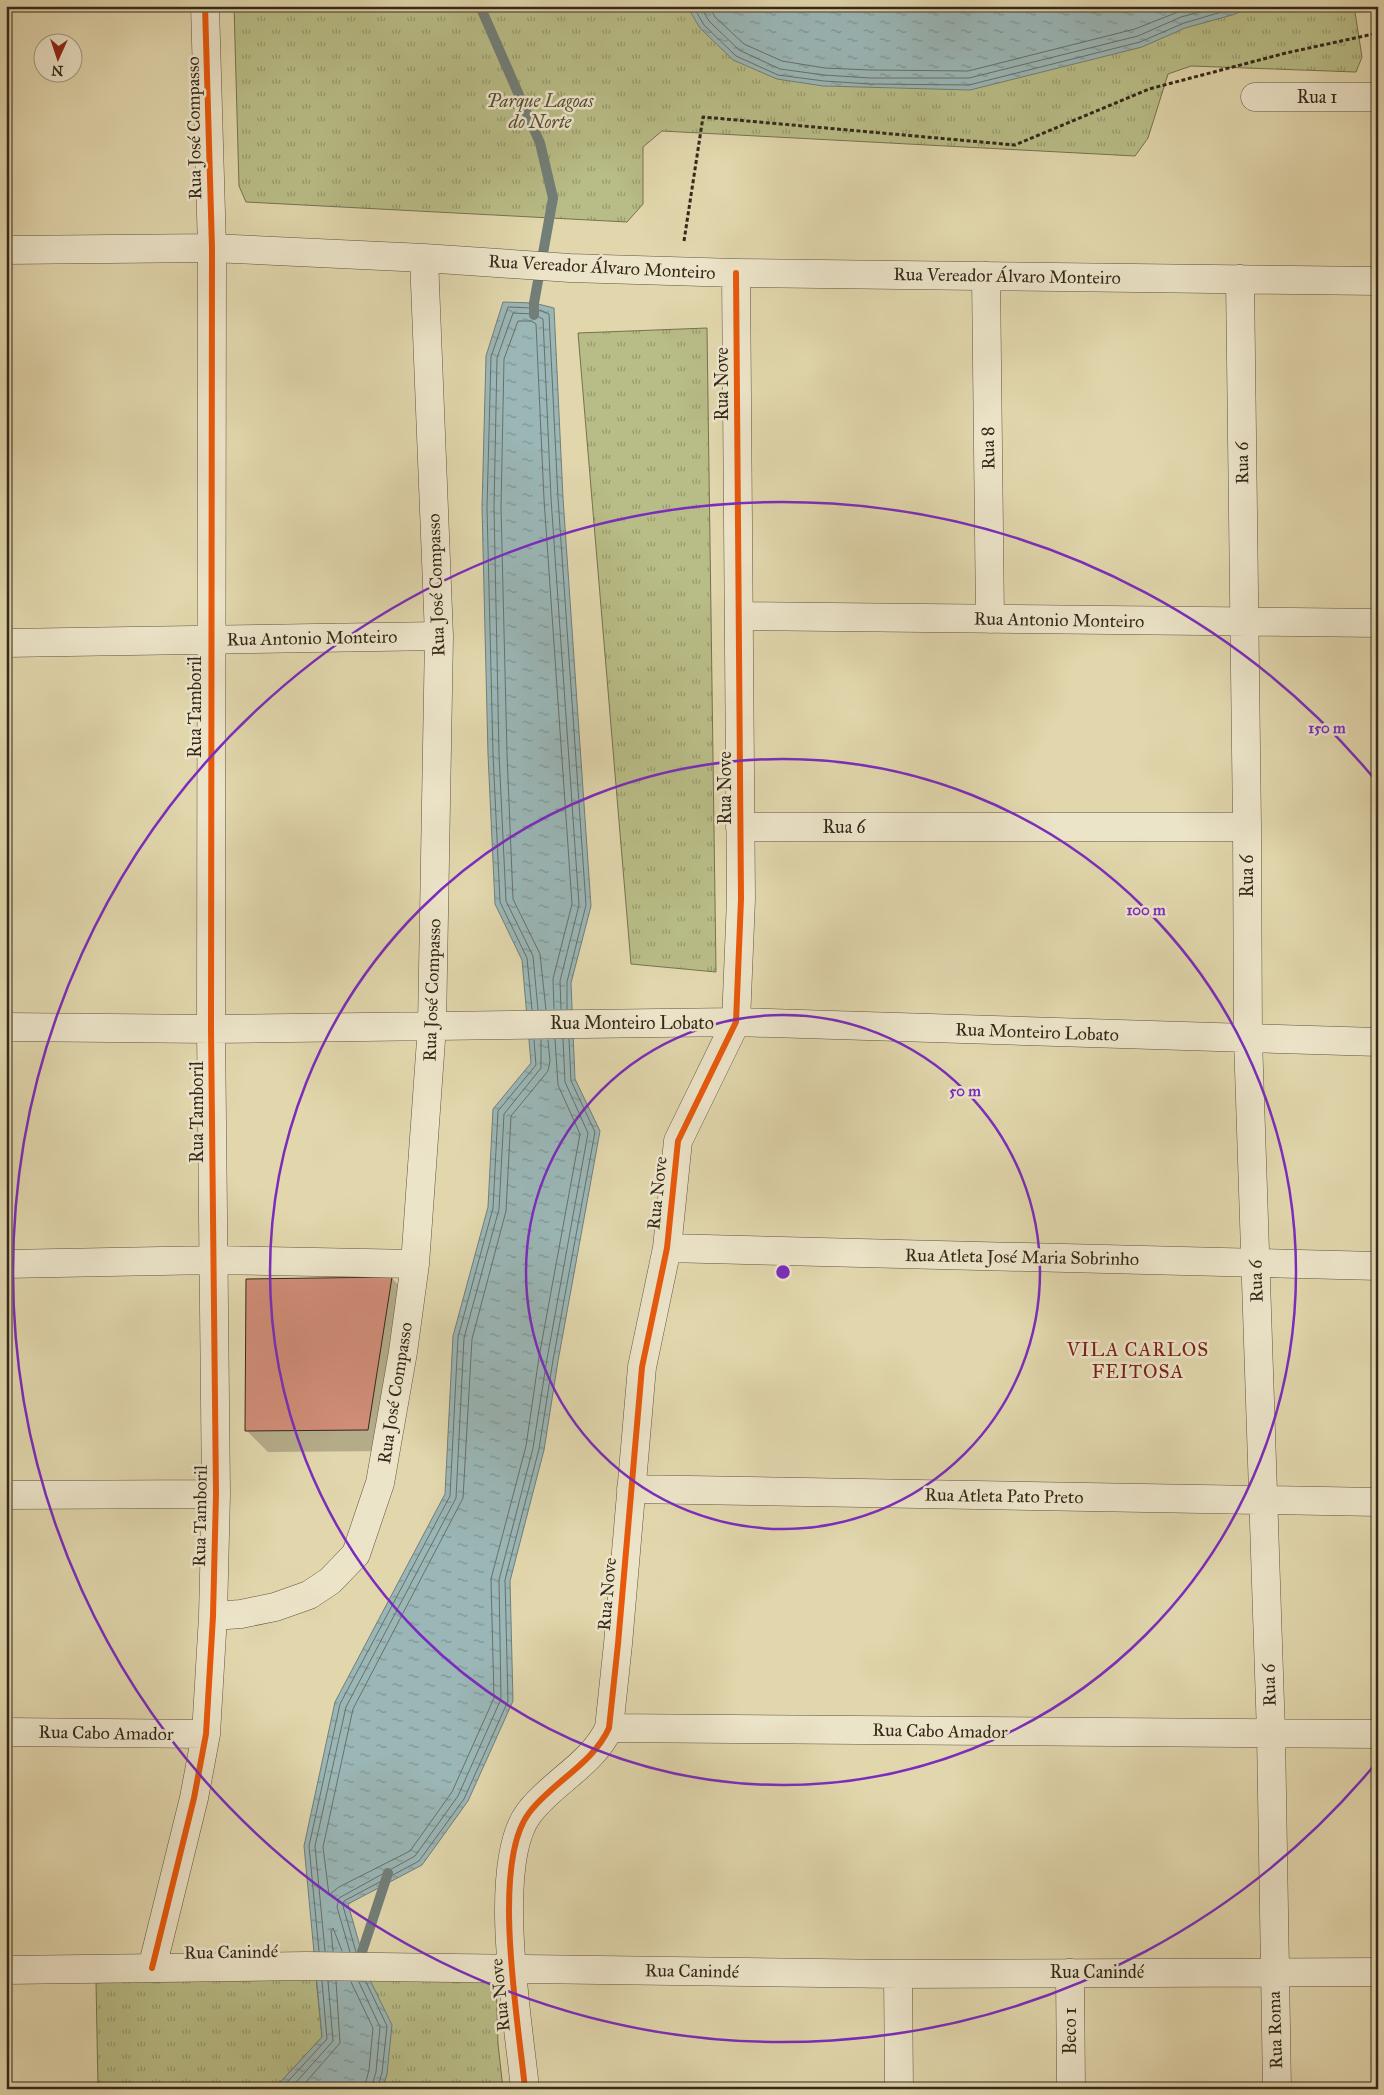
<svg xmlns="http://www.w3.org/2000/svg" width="1384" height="2095" viewBox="0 0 1384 2095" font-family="'IM FELL Great Primer',serif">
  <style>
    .park { fill: url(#park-tufts); stroke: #767250 }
    .water { fill: url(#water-ripples); stroke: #727e78 }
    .shadow { fill: #0003 }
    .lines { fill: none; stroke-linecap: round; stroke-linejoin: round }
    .shore { stroke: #687068; stroke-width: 1 }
    .stream { stroke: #727e78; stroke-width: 10 }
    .building { fill: #d08d78; stroke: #35291b }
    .street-casing { stroke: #60543f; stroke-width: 29 }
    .path { stroke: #35291b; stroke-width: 3; stroke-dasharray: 4 2.5; stroke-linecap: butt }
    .street { stroke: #ece4c9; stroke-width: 28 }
    .cycleway-casing { stroke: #ece4c9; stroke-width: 9 }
    .cycleway { stroke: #e8590c; stroke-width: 6 }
    .ring { fill: none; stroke: #7b2cbf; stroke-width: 2.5 }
    .labels { text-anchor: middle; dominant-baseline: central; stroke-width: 5; stroke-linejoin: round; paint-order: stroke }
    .street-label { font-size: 18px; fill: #35291b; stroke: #ece4c9 }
    .park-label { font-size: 18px; font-style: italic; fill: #564e36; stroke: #ece4c9 }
    .neighbourhood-label { font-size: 19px; letter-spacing: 1px; fill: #7a1f14; stroke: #ece4c9 }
    .centre { fill: #7b2cbf; stroke: #ece4c9; stroke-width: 2.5 }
    .ring-label { font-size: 15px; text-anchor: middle; font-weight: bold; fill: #7b2cbf; stroke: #ece4c9; stroke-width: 5; stroke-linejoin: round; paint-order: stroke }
  </style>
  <defs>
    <pattern id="park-tufts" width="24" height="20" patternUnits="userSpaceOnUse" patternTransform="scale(1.25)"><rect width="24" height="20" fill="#b8bc86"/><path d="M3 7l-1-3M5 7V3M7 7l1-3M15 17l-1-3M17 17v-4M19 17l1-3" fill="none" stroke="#96996d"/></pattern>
    <pattern id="water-ripples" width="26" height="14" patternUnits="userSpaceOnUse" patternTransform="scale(1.25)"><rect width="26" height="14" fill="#9ab6b6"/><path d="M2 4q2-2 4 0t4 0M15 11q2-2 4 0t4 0" fill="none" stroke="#7e9493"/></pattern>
  </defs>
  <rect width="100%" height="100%" fill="#e1d6ac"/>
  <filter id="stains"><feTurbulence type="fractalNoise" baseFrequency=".004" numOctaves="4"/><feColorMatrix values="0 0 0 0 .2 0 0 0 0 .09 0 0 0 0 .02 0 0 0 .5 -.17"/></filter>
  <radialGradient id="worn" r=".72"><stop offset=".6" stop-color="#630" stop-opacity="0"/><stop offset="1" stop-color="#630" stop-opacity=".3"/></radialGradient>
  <path class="park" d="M234 6H1354L1362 57 1356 72 1191 66 1168 74 1148 138 1135 156 662 131 643 147V204L627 222 246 202 239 186Z
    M707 328 716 972 631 964 578 333Z
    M316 1978 322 2037 274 2089H98L96 1981Z
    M369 1978H496L498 2044 503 2089H382L387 2074Z"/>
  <path class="water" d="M687 6H1256L1232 15 1185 28 1142 47 970 90 823 86 777 79 733 60 700 28Z
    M503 302 534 303 554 308 563 498 591 906 571 983 575 1079 600 1131 558 1361 544 1450 510 1581 513 1701 468 1801 422 1865 348 1904 369 1978 392 2025 387 2074 382 2089H274L322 2037 304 1846 335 1702 445 1494 453 1336 488 1207 493 1109 531 1063 522 960 495 904 488 754 482 507 486 356Z"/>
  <path class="shadow" d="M392 1278 413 1300 390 1451 268 1452 246 1430 247 1281Z"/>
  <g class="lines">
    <path class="shore" d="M693 6 704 25 736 56 778 75 824 81 870 84 969 85 1140 42 1184 23 1242 6
      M700 6 709 21 739 50 780 69 824 75 870 78H969L1138 36 1181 17 1222 6
      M709 6 715 17 744 44 782 61 825 68 870 70 968 71 1135 29 1193 6
      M532 1010 527 958 500 902 493 754 487 507 491 357 508 307 533 308 549 314 558 498 586 905 567 982V1009
      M538 1010 533 956 506 901 499 754 494 507 497 358 513 313 533 314 543 319 551 498 579 905 560 981 561 1009
      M546 1010 540 954 513 899 507 754 501 507 504 359 518 321H531L536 324 544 499 572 904 553 979 554 1009
      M548 1040 550 1061 548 1071 511 1116 506 1211 472 1339 463 1498 353 1709 323 1847 329 1895 339 1887 410 1851 452 1792 494 1698 491 1579 526 1446 539 1357 580 1134 558 1085 555 1039
      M319 1951 309 1846 340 1704 450 1496 458 1337 493 1208 498 1111 536 1065 534 1040
      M325 1951 315 1846 346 1707 456 1498 464 1338 499 1209 504 1114 541 1068V1040
      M333 1951 331 1930 333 1928 342 1951
      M350 1952 337 1907 339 1898 415 1856 458 1796 501 1699 499 1580 533 1448 547 1359 588 1133 565 1082 563 1039
      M356 1952 343 1906 344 1901 419 1861 464 1799 508 1701 505 1580 539 1449 553 1360 595 1132 571 1081 569 1039
      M351 1982 373 2028 369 2070 364 2089
      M359 1982 380 2027 376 2072 371 2089
      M366 1982 387 2026 382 2073 377 2089
      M281 2089 327 2039 322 1981
      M290 2089 333 2041 328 1981
      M300 2089 340 2043 336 1981"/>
    <path class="stream" d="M480 6 540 143 553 198 534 303V315
      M358 1964 388 1873"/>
  </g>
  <path class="building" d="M392 1277 368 1430 245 1431 246 1279Z"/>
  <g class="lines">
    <g class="street-casing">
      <path id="street" d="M1255 97H1378
        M6 250 212 248 424 258 570 268 736 273 1378 281
        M986 276 990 619
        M1240 279 1247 827 1248 1039 1271 1734 1277 2089
        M739 616 1378 623
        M6 643 439 636
        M740 827H1247
        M6 1027 211 1029 736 1022 1378 1042
        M667 1248 1378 1266
        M6 1264 213 1260 415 1264
        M631 1489 1378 1502
        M6 1495 216 1494
        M213 1616 241 1614 275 1607 309 1595 330 1581 356 1554 380 1483 403 1352 415 1264 432 1026 439 636 424 258
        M609 1728 1378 1734
        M6 1732 206 1734
        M152 1968 194 1798 206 1734 213 1616 216 1494 211 1029 212 248 205 6
        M6 1970 306 1966 898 1974 1378 1972
        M1070 1973 1071 2089
        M898 1974 899 2089
        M525 2089C519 2025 490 1864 529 1813 551 1783 593 1764 609 1728L618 1644 642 1367 667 1248 678 1141 736 1022 741 899 736 273"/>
    </g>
    <path class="path" d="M684 241 703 117 1015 145 1149 89 1286 53 1378 33"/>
    <use href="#street" class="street"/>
    <g class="cycleway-casing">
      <path id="cycleway" d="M152 1968 194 1798 206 1734 213 1616 216 1494 211 1029 212 248 205 6
        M525 2089C519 2025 490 1864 529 1813 551 1783 593 1764 609 1728L618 1644 642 1367 667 1248 678 1141 736 1022 741 899 736 273"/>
    </g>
    <use href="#cycleway" class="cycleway"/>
  </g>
  <g class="ring">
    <circle cx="783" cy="1272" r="257"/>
    <circle cx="783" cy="1272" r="513"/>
    <path d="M1377 1762A770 770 0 1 1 1377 782"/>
  </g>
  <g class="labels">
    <g class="street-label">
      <text x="1317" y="97">Rua 1</text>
      <text transform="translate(194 128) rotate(-91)">Rua José Compasso</text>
      <text transform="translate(602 267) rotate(3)">Rua Vereador Álvaro Monteiro</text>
      <text transform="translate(1007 276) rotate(1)">Rua Vereador Álvaro Monteiro</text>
      <text transform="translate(722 384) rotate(-90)">Rua Nove</text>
      <text transform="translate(988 448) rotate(-91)">Rua 8</text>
      <text transform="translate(1242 463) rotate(-91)">Rua 6</text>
      <text transform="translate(436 585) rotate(-92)">Rua José Compasso</text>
      <text transform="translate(1059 620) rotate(1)">Rua Antonio Monteiro</text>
      <text transform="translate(312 638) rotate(-1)">Rua Antonio Monteiro</text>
      <text transform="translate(195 707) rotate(-90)">Rua Tamboril</text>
      <text transform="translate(725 788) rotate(-90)">Rua Nove</text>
      <text x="844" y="827">Rua 6</text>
      <text transform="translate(1247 876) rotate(-90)">Rua 6</text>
      <text transform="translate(432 990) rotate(-88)">Rua José Compasso</text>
      <text x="632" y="1023">Rua Monteiro Lobato</text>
      <text transform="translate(1037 1032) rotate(2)">Rua Monteiro Lobato</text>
      <text transform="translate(197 1112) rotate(-90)">Rua Tamboril</text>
      <text transform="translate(657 1193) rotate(-84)">Rua Nove</text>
      <text transform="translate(1022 1257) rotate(1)">Rua Atleta José Maria Sobrinho</text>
      <text transform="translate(1256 1281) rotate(-92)">Rua 6</text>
      <text transform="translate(395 1393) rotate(-81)">Rua José Compasso</text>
      <text transform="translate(1004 1496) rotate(1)">Rua Atleta Pato Preto</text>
      <text transform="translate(200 1516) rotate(-89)">Rua Tamboril</text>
      <text transform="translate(607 1594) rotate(-85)">Rua Nove</text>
      <text transform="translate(1269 1685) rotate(-92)">Rua 6</text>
      <text transform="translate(940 1731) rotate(1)">Rua Cabo Amador</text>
      <text transform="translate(106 1733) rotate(1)">Rua Cabo Amador</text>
      <text transform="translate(231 1952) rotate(-1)">Rua Canindé</text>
      <text transform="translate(692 1971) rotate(1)">Rua Canindé</text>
      <text x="1097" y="1972">Rua Canindé</text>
      <text transform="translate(500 1995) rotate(-96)">Rua Nove</text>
      <text transform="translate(1275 2030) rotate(-92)">Rua Roma</text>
      <text transform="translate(1070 2031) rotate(-90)">Beco 1</text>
    </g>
    <g class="park-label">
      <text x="540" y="101">Parque Lagoas<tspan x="540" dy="21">do Norte</tspan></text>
    </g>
    <g class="neighbourhood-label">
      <text x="1138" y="1349">VILA CARLOS<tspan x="1138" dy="22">FEITOSA</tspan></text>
    </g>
  </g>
  <circle cx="783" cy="1272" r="8" class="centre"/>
  <g class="ring-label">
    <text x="1327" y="733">150 m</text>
    <text x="1146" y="915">100 m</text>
    <text x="965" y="1096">50 m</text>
  </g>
  <rect width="1384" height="2095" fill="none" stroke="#e1d6ac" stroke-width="25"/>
  <rect x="8" y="8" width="1369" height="2080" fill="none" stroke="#35291b" stroke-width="2.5"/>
  <rect x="12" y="12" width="1359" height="2070" fill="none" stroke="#35291b"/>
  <g transform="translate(58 58) rotate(183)"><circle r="24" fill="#ece4c9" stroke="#a39983"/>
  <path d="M0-4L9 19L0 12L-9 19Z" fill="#8f2418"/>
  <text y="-8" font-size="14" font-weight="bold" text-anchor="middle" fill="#35291b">N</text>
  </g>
  <rect width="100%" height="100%" filter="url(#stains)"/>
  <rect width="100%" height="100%" fill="url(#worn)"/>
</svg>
